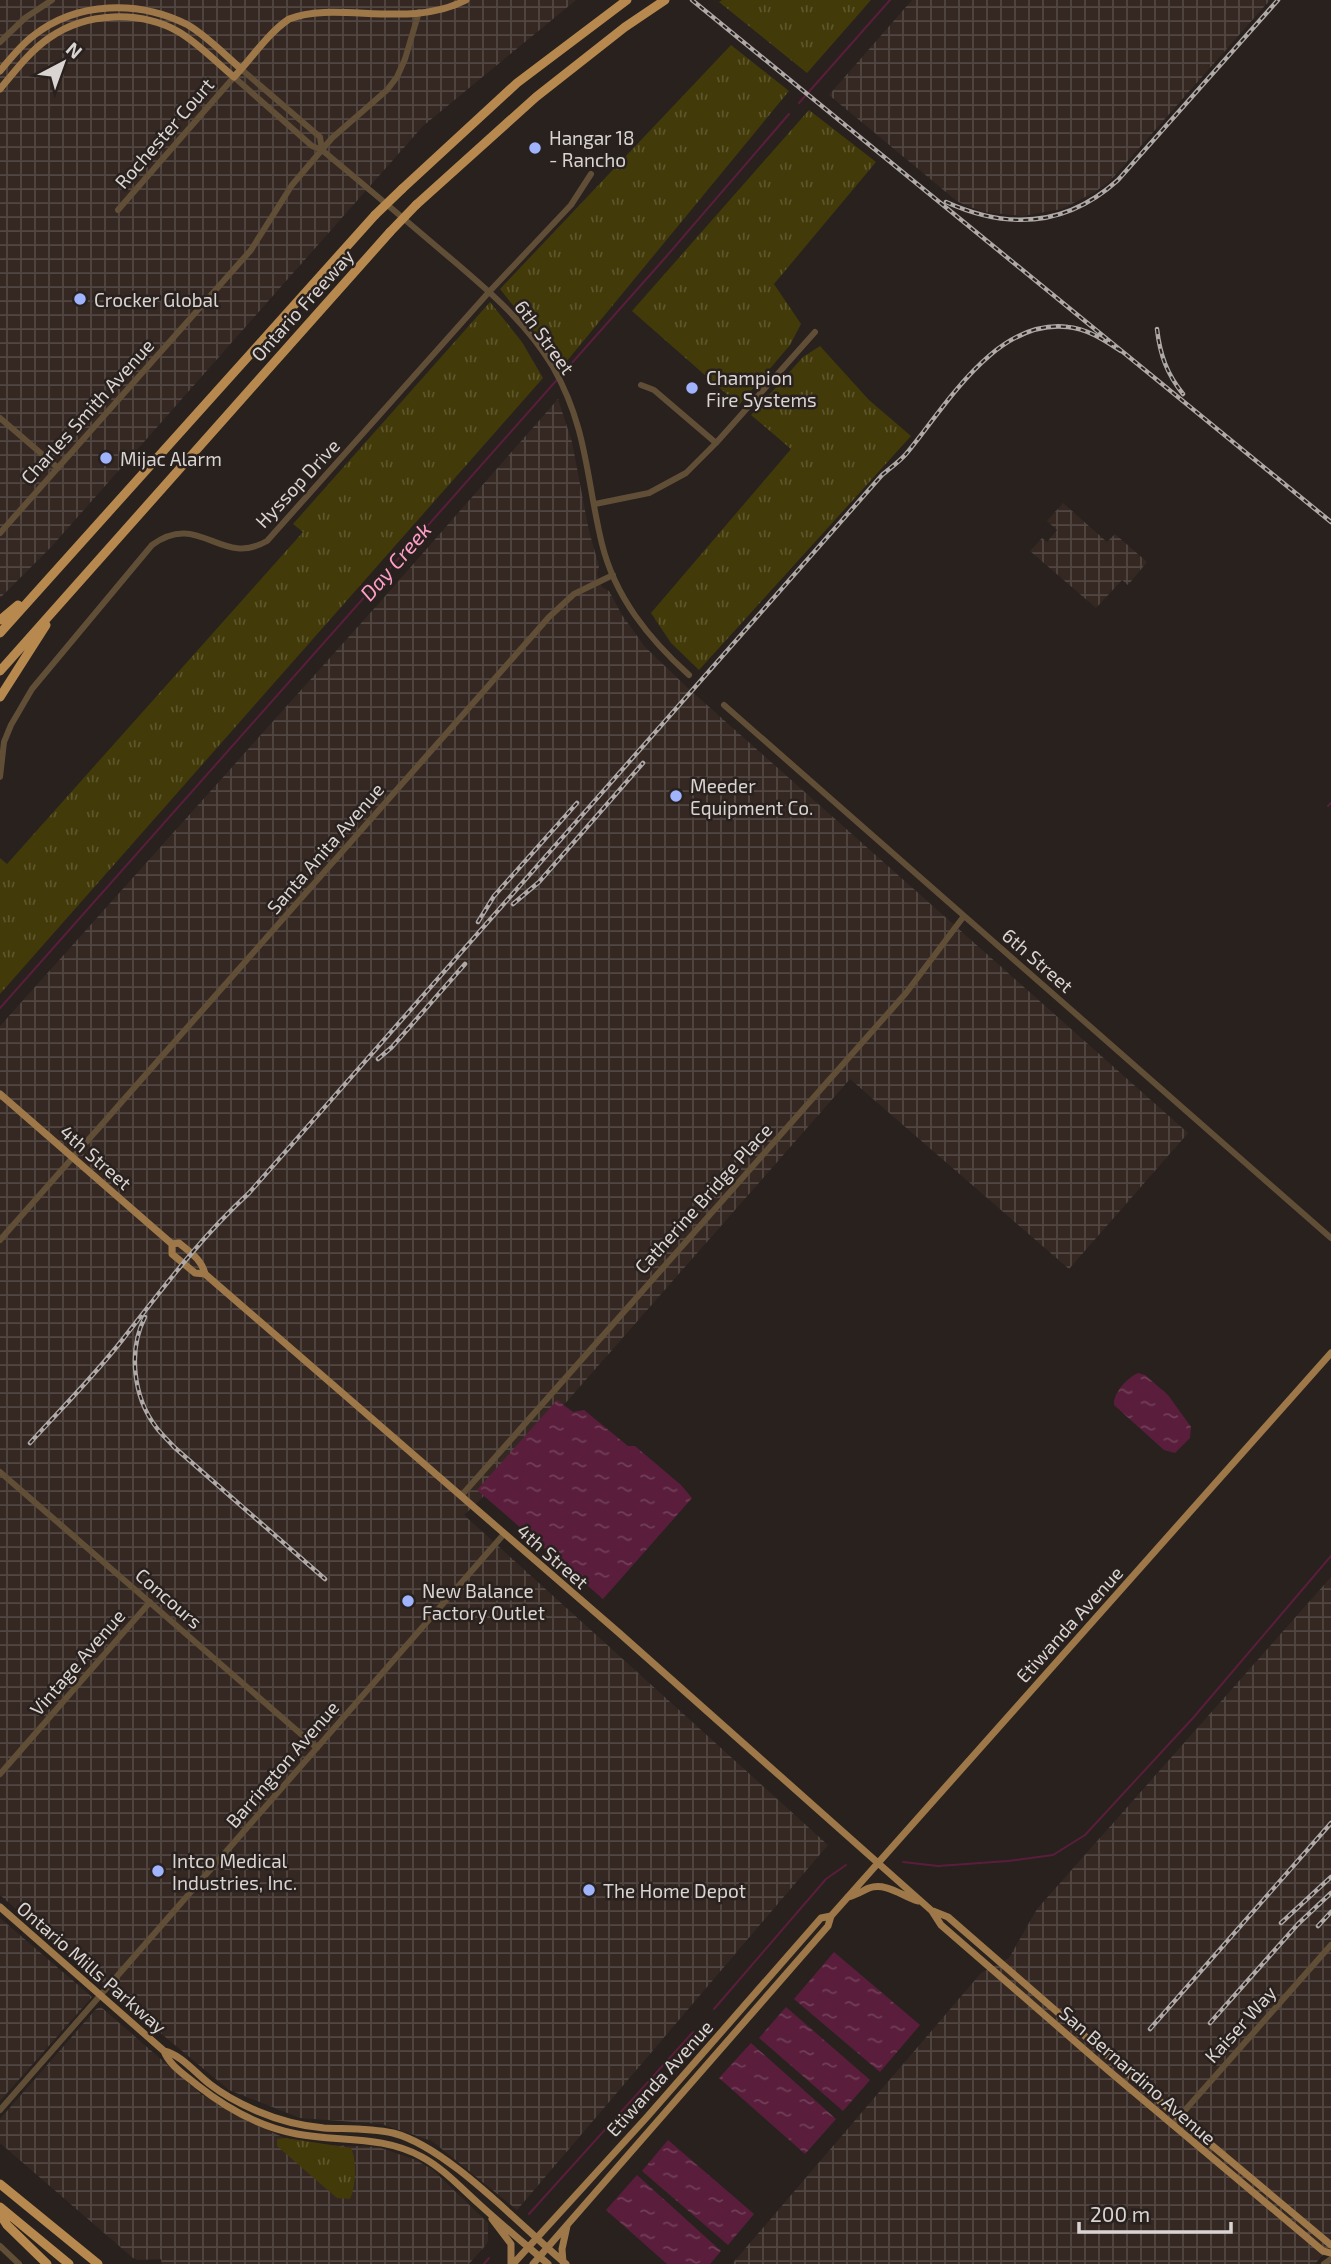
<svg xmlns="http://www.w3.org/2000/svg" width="1331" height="2264" viewBox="0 0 1331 2264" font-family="'Exo 2',sans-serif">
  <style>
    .industrial { fill: url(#industrial-grid) }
    .grass { fill: url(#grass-tufts) }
    .water { fill: url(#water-ripples) }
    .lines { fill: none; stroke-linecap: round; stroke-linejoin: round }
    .stream { stroke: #5a1e3c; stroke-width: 2 }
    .minor { stroke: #614e37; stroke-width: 6 }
    .major { stroke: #9e7848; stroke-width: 7 }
    .highway { stroke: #b7894e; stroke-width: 9 }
    .rail-casing { stroke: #afa9a7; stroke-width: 4.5 }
    .rail { stroke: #28211e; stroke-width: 2; stroke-dasharray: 5; stroke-linecap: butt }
    .highway-bridge { stroke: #b7894e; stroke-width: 9 }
    .poi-dot { fill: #a0b3fd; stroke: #28211e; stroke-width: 2.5 }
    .labels { text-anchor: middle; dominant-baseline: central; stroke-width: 5; stroke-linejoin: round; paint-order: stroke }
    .street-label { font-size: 19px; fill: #d9d4d2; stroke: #28211e }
    .poi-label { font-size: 19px; fill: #d9d4d2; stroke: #28211e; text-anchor: start }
    .water-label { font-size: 21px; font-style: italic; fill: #fe9dc8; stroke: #28211e }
  </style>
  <defs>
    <pattern id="industrial-grid" width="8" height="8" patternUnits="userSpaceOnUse" patternTransform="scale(1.75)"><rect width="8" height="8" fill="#352823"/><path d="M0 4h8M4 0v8" fill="none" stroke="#524642"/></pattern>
    <pattern id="grass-tufts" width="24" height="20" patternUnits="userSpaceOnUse" patternTransform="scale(1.75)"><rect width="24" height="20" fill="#433a09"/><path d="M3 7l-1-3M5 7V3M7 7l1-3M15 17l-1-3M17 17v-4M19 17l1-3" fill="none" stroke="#5e562c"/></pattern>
    <pattern id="water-ripples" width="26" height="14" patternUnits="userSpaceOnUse" patternTransform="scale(1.75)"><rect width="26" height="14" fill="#5a1e3c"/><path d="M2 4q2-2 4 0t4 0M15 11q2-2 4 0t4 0" fill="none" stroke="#713e57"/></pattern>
  </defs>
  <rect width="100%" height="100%" fill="#28211e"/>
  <path class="industrial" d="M0 0H576L423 126 52 546 0 598Z
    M912 0H1270L1110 181 1095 192 1062 209 1023 216 983 212 958 202 829 95Z
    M558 399 572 442 589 531 599 566 597 574 602 587 609 591 622 615 645 647 689 689 1188 1133 1069 1269 850 1079 482 1498 464 1515 828 1845 517 2210 432 2141 381 2124 300 2118 229 2090 116 1996 0 1895V1026L380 602Z
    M1063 503 1107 542 1115 534 1147 562 1128 585 1122 580 1096 608 1030 551 1042 538 1047 542 1057 530 1047 521Z
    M1331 1577V2246L1315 2264H732L981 1973 1009 1958 1037 1909Z
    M0 1918 92 1997 0 2101Z
    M101 2007 201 2094 249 2122 285 2138 327 2145 378 2147 416 2160 433 2170 488 2223V2241L485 2246 469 2264H162L161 2259 138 2260 133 2258 0 2143V2119L96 2009Z"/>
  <path class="grass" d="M722 0H871L807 73 719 2Z
    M731 45 789 91 562 367 500 289Z
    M809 110 876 162 774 284 801 324 790 345 739 405 632 311Z
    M490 302 522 342 543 378 0 994V858L7 864 303 532 293 524Z
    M820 346 869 400 911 436 699 670 671 643 651 613 791 449 751 415 803 357Z
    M285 2138 351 2148C357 2160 356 2187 350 2199L337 2198 277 2146V2139Z"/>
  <path class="water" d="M1138 1373 1145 1375 1168 1395 1191 1427 1190 1438 1175 1453 1164 1450 1114 1405C1113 1393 1127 1378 1138 1373Z
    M557 1400 573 1412 584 1410 628 1446H635L681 1485 692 1498 603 1599 477 1490Z
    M834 1952 920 2025 880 2072 794 1999Z
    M786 2007 870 2080 843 2111 759 2038Z
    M751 2043 836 2119 805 2154 719 2078Z
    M668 2140 754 2214 728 2245 642 2171Z
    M637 2175 721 2251 710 2264H667L606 2210Z"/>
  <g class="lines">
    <path class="stream" d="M799 103 890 0
      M1328 806 1331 803
      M0 1008 665 258 789 114
      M903 1862 938 1866 1008 1861 1053 1855 1085 1835 1193 1718 1331 1556
      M714 2009 826 1879 846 1865
      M529 2214 693 2032
      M484 2264 489 2258"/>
    <path class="minor" d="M0 42 25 18 52 0
      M241 69 320 137 322 150
      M118 210 234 77 312 146 322 150C363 184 403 218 443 252 483 286 526 321 553 367 588 429 586 479 602 544 615 597 649 639 689 675
      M641 385 654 390 716 443
      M0 418 58 468
      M595 504 649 493 686 473 716 443 815 332
      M0 533 251 250 292 185 332 138 387 90 397 77 405 59 419 12
      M724 705 1331 1238
      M0 777 4 742 11 725 32 689 152 545C199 510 221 568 267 541L489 292 571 205 591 174
      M0 1240 549 617 574 594 613 575
      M0 1472 317 1748
      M461 1496 906 993 964 916
      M0 1774 150 1602
      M0 2110 504 1534
      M1172 2125 1331 1945
      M0 2246 19 2264
      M1324 2264 1331 2259"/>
    <path class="major" d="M0 71C10 59 20 46 33 36 77 1 139 0 188 25 208 37 224 54 241 69
      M0 89C15 71 30 51 49 38 86 12 140 10 179 32 199 44 216 62 234 77 252 58 267 34 289 19 336 0 409 30 466 0
      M0 1094 172 1244 179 1243C191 1253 202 1260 205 1274
      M172 1244V1254L195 1273 205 1274 618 1632 932 1911 941 1925 1109 2071 1323 2251 1331 2253
      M848 1897C857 1895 862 1891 869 1888 886 1882 902 1896 918 1901
      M0 1907 164 2051C169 2065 185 2075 197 2085 226 2108 260 2127 297 2134 338 2142 383 2135 422 2157 444 2169 461 2188 479 2204 502 2225 525 2244 548 2264
      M933 1911 948 1917 1178 2117 1331 2245
      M164 2051C182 2055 196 2074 211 2085 225 2096 241 2104 257 2111 278 2120 301 2126 324 2128 347 2129 370 2128 393 2133 448 2147 520 2226 566 2264
      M492 2219 511 2244V2264
      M563 2262 562 2249 567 2226
      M513 2264 647 2117 821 1918 831 1916
      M533 2264 828 1926 831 1916 1331 1353"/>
    <path class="highway" d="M402 189 517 83 627 0
      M416 205 536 97 625 27 665 0
      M0 620 18 605
      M0 633 375 215
      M0 671 390 232
      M0 697 46 625
      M0 2184 98 2264
      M0 2207 69 2264
      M0 2214 7 2225 47 2264"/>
    <g class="rail-casing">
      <path id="rail" d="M692 0 1331 522
        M946 202C1008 230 1066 227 1118 180L1278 0
        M1157 329C1160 355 1167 374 1183 394
        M513 904 539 882 643 763
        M478 922 494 896 577 803
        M378 1059 392 1047 465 964
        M145 1317C128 1350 133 1397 156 1427 161 1434 168 1440 174 1447L325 1579
        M30 1443C61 1409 94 1376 123 1339 163 1288 201 1237 249 1193L882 475C890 468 899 462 906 454 946 406 996 318 1068 327 1088 329 1104 340 1121 351
        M1281 1923 1331 1877
        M1318 1926 1331 1912
        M1210 2023 1298 1924 1331 1893
        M1150 2029 1331 1823"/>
    </g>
    <use href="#rail" class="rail"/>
    <path class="highway-bridge" d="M375 215 402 189
      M390 232 416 205"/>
  </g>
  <g class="poi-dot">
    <circle cx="535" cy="148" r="7"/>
    <circle cx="80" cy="299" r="7"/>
    <circle cx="692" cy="388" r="7"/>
    <circle cx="106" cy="458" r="7"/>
    <circle cx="676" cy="796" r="7"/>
    <circle cx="408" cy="1601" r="7"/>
    <circle cx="158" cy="1871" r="7"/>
    <circle cx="589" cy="1890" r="7"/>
  </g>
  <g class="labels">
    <g class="street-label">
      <text transform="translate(164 133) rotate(-49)">Rochester Court</text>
      <text transform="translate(302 305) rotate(-48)">Ontario Freeway</text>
      <text transform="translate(545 337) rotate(54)">6th Street</text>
      <text transform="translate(87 411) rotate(-48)">Charles Smith Avenue</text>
      <text transform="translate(297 483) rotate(-47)">Hyssop Drive</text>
      <text transform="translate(325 848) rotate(-49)">Santa Anita Avenue</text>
      <text transform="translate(1038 960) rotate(41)">6th Street</text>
      <text transform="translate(96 1157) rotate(41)">4th Street</text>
      <text transform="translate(703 1198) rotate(-48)">Catherine Bridge Place</text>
      <text transform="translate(553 1556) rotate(41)">4th Street</text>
      <text transform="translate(169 1598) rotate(41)">Concours</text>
      <text transform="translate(1069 1624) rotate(-48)">Etiwanda Avenue</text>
      <text transform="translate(77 1662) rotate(-49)">Vintage Avenue</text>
      <text transform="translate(282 1764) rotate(-49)">Barrington Avenue</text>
      <text transform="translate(92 1967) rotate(41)">Ontario Mills Parkway</text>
      <text transform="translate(1240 2024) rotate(-48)">Kaiser Way</text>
      <text transform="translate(1138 2075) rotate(41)">San Bernardino Avenue</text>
      <text transform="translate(659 2078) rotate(-48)">Etiwanda Avenue</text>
    </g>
    <g class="poi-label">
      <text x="549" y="137">Hangar 18<tspan x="549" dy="22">- Rancho</tspan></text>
      <text x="94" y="299">Crocker Global</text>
      <text x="706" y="377">Champion<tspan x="706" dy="22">Fire Systems</tspan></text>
      <text x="120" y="458">Mijac Alarm</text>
      <text x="690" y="785">Meeder<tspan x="690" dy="22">Equipment Co.</tspan></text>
      <text x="422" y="1590">New Balance<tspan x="422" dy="22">Factory Outlet</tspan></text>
      <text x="172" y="1860">Intco Medical<tspan x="172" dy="22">Industries, Inc.</tspan></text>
      <text x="603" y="1890">The Home Depot</text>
    </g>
    <g class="water-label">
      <text transform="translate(395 561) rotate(-49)">Day Creek</text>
    </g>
  </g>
  <g transform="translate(63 63) rotate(41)" stroke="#28211e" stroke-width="5" paint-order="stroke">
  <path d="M0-5L12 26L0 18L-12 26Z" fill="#d9d4d2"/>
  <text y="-10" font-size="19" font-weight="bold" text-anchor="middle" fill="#d9d4d2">N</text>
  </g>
  <path d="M1079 2222v10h152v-10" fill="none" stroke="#d9d4d2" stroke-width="3.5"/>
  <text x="1090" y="2222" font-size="21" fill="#d9d4d2" stroke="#28211e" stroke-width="5" paint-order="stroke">200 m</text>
</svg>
